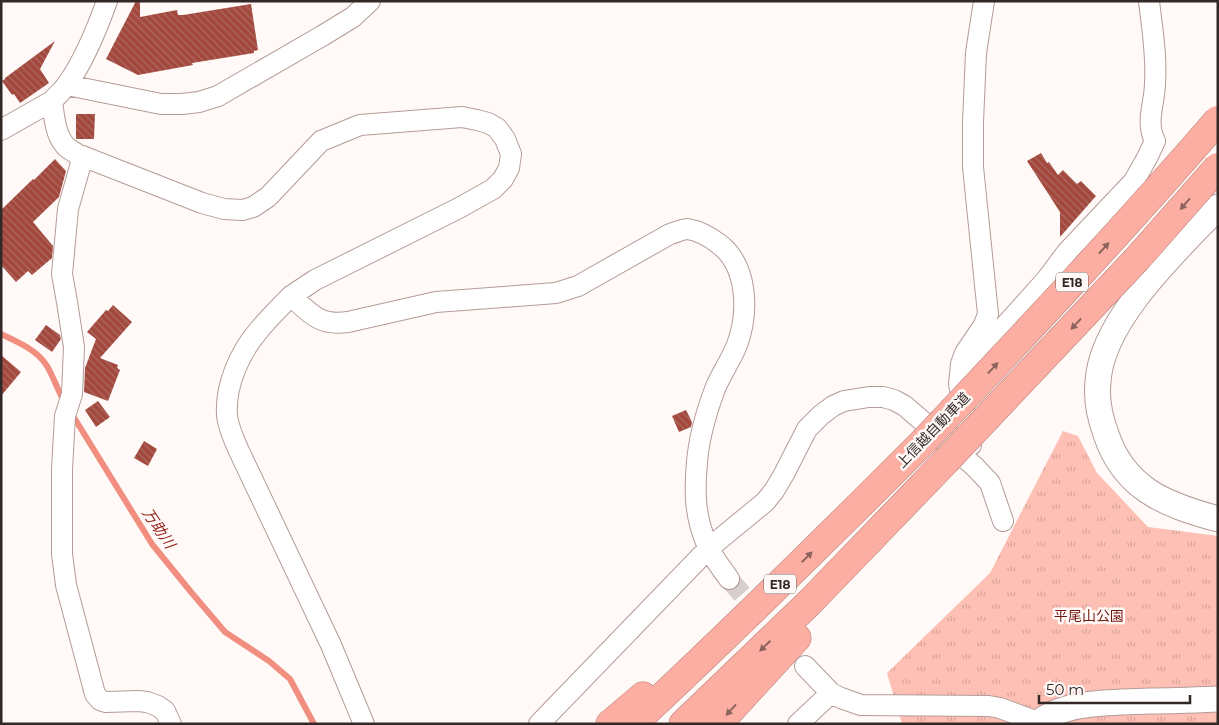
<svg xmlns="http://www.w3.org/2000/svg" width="1219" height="725" viewBox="0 0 1219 725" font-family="Montserrat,'Noto Sans JP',sans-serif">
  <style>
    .grass { fill: url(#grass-tufts) }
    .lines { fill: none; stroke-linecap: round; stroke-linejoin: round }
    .stream { stroke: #f18e7f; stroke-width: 6 }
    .building { fill: url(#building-back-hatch) }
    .minor-tunnel { stroke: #d6cfce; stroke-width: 20; stroke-dasharray: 20 10; stroke-linecap: butt }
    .minor-casing { stroke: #b49b97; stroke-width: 22 }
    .tertiary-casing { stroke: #b49b97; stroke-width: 27 }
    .motorway-casing { stroke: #b57f76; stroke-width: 29 }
    .minor { stroke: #fff; stroke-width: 20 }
    .tertiary { stroke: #fff; stroke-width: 25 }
    .motorway { stroke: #fbaea1; stroke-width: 28 }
    .motorway-bridge-casing { stroke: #b57f76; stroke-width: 29; stroke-linecap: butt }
    .motorway-bridge { stroke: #fbaea1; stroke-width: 28 }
    .oneway { fill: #8c645d }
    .labels { text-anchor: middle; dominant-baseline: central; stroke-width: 5; stroke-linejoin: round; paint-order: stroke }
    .shield { fill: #fff9f8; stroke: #706765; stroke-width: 1 }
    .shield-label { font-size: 12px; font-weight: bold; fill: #322826 }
    .street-label { font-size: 14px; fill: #322826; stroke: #fff9f8 }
    .park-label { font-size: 14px; fill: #701810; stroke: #fff9f8 }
    .water-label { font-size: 15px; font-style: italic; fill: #901b12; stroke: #fff9f8 }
  </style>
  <defs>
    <pattern id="grass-tufts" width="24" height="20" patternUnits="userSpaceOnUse" patternTransform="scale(1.25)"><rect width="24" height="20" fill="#febfb4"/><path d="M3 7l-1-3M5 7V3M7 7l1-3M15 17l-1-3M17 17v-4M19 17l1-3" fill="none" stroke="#daa49b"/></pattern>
    <pattern id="building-back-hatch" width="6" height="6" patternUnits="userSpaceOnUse" patternTransform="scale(1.25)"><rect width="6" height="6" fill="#a3483c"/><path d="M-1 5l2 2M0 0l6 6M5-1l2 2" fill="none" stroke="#ac6b63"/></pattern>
  </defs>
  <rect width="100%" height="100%" fill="#fff9f8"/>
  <path class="grass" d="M1063 431 1078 436 1097 473 1148 527 1218 536V724H902L887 673 990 573Z"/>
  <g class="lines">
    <path class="stream" d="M1 334C18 342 37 350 47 366 54 378 58 391 65 403
      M70 411 152 544 191 592 225 632 269 661 290 679 314 724"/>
  </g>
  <path class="building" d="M136 1H140V17L177 10 178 15H183L251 4 258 50 254 51V53L192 63 193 65 138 75 106 59Z
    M55 41 40 69 49 83 20 103 14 94 12 95 2 81 5 79V78Z
    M76 114H95L94 139H76Z
    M1041 153 1047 163 1049 162 1058 175 1063 170 1077 184 1081 181 1096 196 1060 237V212L1027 161Z
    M55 159 66 171 59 197 33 222 53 246 52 258 32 275 28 271 16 282 1 265V210L33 179 34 180Z
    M113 305 132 322 100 358 118 365 117 368 120 370 108 401 84 392 85 368 96 339 87 332 106 310 108 311Z
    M46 325 60 335 61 339 52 352 35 340Z
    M1 355 21 372 1 396Z
    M98 401 110 417 96 427 85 410Z
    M686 410 692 422 691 427 679 432 672 416Z
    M144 441 157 449 148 466 134 458Z"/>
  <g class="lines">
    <path class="minor-tunnel" d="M729 579 785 644"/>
    <g class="minor-casing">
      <path id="minor" d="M107 1C97 29 85 59 68 83 64 90 57 95 52 101 54 115 55 133 64 144 67 149 73 151 77 154L202 203 224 209 243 210 253 207 268 197 321 141 360 125 462 117 477 120 488 123 497 128 505 139 511 154 509 168 503 179 493 189 459 208 315 280 291 296C311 314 319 326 348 322L436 302 556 293 578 286 670 234C675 233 682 229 688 229 699 231 710 237 719 244 748 266 749 312 737 345 731 360 721 374 715 389 706 413 699 437 697 462 694 494 695 518 708 547 714 559 722 569 729 579
        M67 85 161 104H182L199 102 218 96 322 36 353 17 370 1
        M1 130 52 101
        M83 156 68 209 62 274 67 302 74 347 72 394 65 416 62 469V554L66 585 95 694 100 700 106 702 138 701 147 702 158 706 165 711 171 724
        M291 296C280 307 269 318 259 330 240 352 225 385 227 415 228 427 234 440 239 451L331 645 364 724
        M966 368 985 348 1046 280 1067 252 1134 181 1147 158 1155 141C1145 122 1155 103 1155 83 1157 56 1152 28 1149 1
        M971 445 959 384 961 364 965 353 984 325 988 314 973 167V122L976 53 984 1
        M805 666 831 693 841 698 861 705 989 706 1000 708 1038 722
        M539 724 709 548 765 502 774 491 784 474 807 429 821 415 833 406 844 401 869 397H883L894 400 905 406 975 467 990 483 1003 521
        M798 724 831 693"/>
    </g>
    <g class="tertiary-casing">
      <path id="tertiary" d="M1218 207C1177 250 1101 320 1098 382 1096 400 1100 418 1106 434 1124 489 1166 505 1218 519
        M1037 724C1064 700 1114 703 1148 701 1171 701 1195 700 1218 699"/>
    </g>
    <g class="motorway-casing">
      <path id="motorway" d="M610 724 643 696
        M633 724C732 632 828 537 924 441
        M683 724 810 602 946 461
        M718 724 797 638"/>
    </g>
    <use href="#minor" class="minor"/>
    <use href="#tertiary" class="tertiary"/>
    <use href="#motorway" class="motorway"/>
    <g class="motorway-bridge-casing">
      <path id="motorway-bridge" d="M924 441C1023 336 1123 230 1218 120
        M946 461 1136 260 1218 167"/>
    </g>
    <use href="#motorway-bridge" class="motorway-bridge"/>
  </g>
  <defs><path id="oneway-solid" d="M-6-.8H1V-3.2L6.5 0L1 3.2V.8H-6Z" transform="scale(1.25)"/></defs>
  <g class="oneway">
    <use href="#oneway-solid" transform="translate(1185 204) rotate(131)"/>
    <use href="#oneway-solid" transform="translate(1104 248) rotate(-47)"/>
    <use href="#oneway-solid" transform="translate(1076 324) rotate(133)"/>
    <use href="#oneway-solid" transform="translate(993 368) rotate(-47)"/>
    <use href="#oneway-solid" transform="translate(807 557) rotate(-45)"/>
    <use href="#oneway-solid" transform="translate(765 646) rotate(136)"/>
    <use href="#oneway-solid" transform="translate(731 710) rotate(132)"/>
  </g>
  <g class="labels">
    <g class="shield">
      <rect x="1056" y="272.5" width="32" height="19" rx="4"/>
      <rect x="764" y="574.5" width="32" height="19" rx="4"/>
    </g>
    <g class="shield-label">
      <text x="1072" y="282">E18</text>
      <text x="780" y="584">E18</text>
    </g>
    <g class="street-label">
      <text transform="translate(933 430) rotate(-46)">上信越自動車道</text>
    </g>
    <g class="park-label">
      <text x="1089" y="616">平尾山公園</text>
    </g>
    <g class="water-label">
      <text transform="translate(159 528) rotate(56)">万助川</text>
    </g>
  </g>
  <rect width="1219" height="725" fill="none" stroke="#322826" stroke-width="5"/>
  <path d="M1039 695v8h151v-8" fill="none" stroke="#322826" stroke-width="2.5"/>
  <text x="1046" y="695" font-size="15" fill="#322826" stroke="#fff9f8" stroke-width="4" paint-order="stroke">50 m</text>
</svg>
